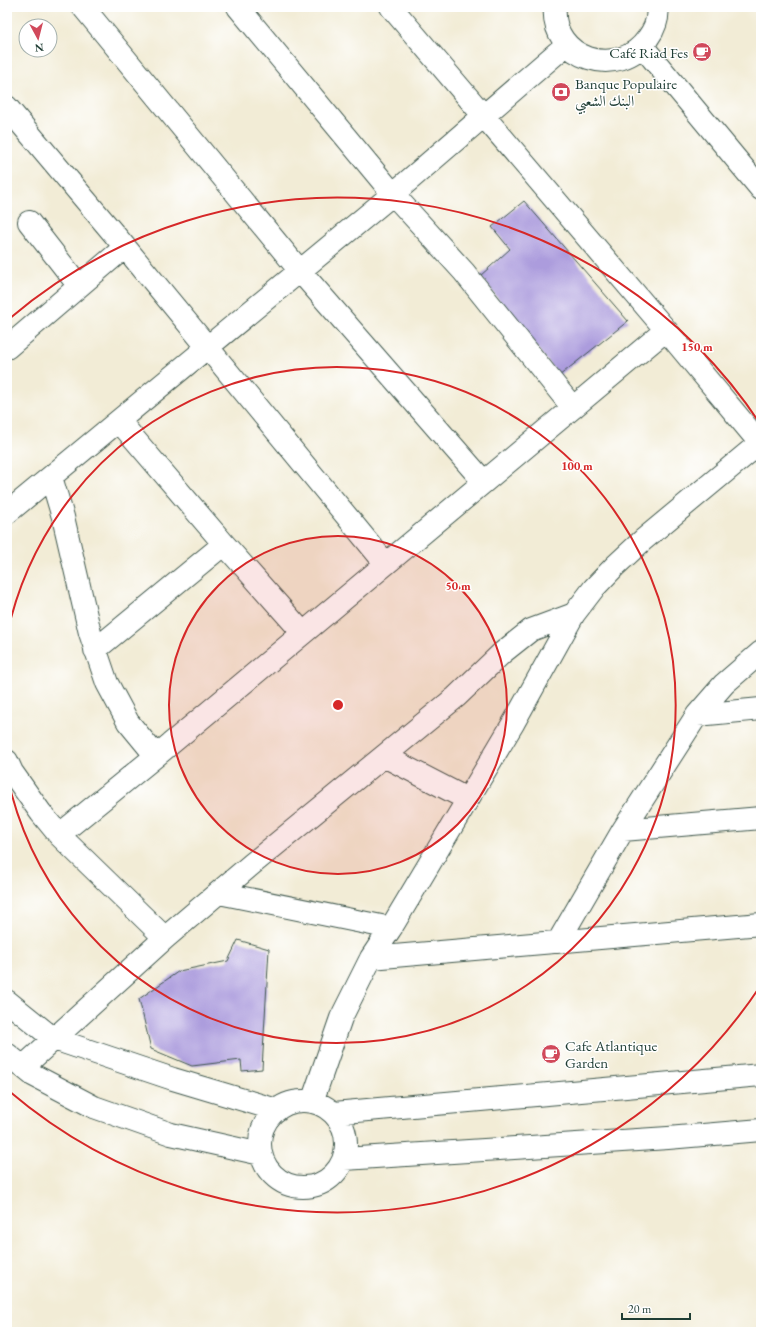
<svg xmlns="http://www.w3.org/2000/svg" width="768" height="1339" viewBox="0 0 768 1339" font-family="'EB Garamond',Amiri,serif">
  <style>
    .building { fill: #ac9cdd }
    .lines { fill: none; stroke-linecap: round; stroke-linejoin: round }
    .minor-casing { stroke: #3f574c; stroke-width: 24 }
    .minor { stroke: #fff; stroke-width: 22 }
    .ring { fill: none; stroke: #d62828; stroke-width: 2 }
    .labels { text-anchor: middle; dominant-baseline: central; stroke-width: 3; stroke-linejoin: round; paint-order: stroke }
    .poi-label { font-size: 15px; fill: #1f3d34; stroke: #fff; text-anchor: start }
    .centre { fill: #d62828; stroke: #fff; stroke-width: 2 }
    .ring-label { font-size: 12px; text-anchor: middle; font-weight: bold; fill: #d62828; stroke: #fff; stroke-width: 3; stroke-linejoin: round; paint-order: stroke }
  </style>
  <rect width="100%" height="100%" fill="#fff"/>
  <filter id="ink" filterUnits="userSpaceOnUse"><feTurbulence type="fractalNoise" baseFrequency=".025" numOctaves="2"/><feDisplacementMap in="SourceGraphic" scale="8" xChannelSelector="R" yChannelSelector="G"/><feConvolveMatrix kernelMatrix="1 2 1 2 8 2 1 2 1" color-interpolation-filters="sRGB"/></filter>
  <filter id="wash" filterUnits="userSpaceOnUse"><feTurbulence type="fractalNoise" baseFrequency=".012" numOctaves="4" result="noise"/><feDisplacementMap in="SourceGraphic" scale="16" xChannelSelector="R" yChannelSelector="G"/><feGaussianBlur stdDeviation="0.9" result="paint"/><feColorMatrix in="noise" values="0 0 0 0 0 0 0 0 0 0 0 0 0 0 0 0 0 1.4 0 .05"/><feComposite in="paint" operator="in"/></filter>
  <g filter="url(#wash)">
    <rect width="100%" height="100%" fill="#f2ecd6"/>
    <g id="blocks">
      <path class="building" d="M524 201 628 321 559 376 480 276 510 249 492 227Z
        M238 940 269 949 262 1069 242 1071 241 1060 192 1066 151 1049 139 999 179 971 228 961Z"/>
    </g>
  </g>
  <g filter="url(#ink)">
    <use href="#blocks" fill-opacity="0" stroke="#3f574c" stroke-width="1"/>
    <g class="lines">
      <g class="minor-casing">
        <path id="minor" d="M83 7 300 271 484 482
          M238 7 393 194 464 272 573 408
          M391 7 666 330 760 443
          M555 7C550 59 619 81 648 38 654 30 659 18 657 7
          M643 47 761 189
          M7 107 125 247 386 564
          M29 222 79 286
          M7 348 125 247
          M119 421 224 544 303 633
          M51 477 63 517 90 633 107 683 128 722 156 756
          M7 513 393 194 566 45
          M95 650 224 544
          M697 715 761 709
          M384 756 467 799
          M7 761 12 772 41 813 59 835 165 938
          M623 830 761 818
          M59 835 156 756 666 330
          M219 893 391 928
          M558 942 623 830 697 715 724 684 761 652
          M371 958 761 924
          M7 1001 54 1039 173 1079 277 1110
          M7 1054 33 1075 94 1107 171 1134 261 1154
          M23 1067 165 938 252 864 456 697 502 653 531 630 574 614
          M260 1144a43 43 0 1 1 86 0a43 43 0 1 1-86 0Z
          M312 1102 341 1018 371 958 391 928 514 722 574 614 594 588 615 566 643 540 761 442
          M334 1113 761 1075
          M344 1159 668 1138 761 1130"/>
      </g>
      <use href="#minor" class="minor"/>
    </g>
  </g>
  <circle cx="338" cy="705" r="169" fill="#d62828" fill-opacity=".12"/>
  <g class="ring">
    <circle cx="338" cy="705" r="169"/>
    <path d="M7 635A338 338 0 1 1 7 775"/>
    <path d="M761 985A507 507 0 0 1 9 1091M9 319A507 507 0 0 1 761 425"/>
  </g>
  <defs>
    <g id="cafe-disc" transform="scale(1)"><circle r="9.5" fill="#d1495b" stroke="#fff"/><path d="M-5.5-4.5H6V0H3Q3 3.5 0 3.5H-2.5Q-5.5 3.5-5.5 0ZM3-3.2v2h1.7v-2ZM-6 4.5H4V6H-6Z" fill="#fff"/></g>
    <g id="bank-disc" transform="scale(1)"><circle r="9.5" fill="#d1495b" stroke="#fff"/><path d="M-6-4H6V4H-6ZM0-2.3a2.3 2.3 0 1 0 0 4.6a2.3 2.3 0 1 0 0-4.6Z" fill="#fff"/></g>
  </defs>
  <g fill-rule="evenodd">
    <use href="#cafe-disc" x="702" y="52"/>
    <use href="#bank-disc" x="561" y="92"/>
    <use href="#cafe-disc" x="551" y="1054"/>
  </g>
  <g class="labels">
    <g class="poi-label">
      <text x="688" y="52" text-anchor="end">Café Riad Fes</text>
      <text x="575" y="83">Banque Populaire<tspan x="575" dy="17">البنك الشعبي</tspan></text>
      <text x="565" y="1045">Cafe Atlantique<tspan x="565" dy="17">Garden</tspan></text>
    </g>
  </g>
  <circle cx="338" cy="705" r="6" class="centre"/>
  <g class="ring-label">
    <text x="697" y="351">150 m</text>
    <text x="577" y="470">100 m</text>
    <text x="458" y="590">50 m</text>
  </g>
  <rect width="768" height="1339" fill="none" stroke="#fff" stroke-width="24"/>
  <g transform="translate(38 38) rotate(173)"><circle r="19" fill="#ffffff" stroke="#a5b1ae"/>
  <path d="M0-3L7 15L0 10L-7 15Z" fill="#d1495b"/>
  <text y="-6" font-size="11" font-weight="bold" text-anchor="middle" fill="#1f3d34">N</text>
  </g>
  <path d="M622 1313v6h68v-6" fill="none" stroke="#1f3d34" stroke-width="2"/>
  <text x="628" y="1313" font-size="12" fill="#1f3d34" stroke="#ffffff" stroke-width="3" paint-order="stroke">20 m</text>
</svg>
